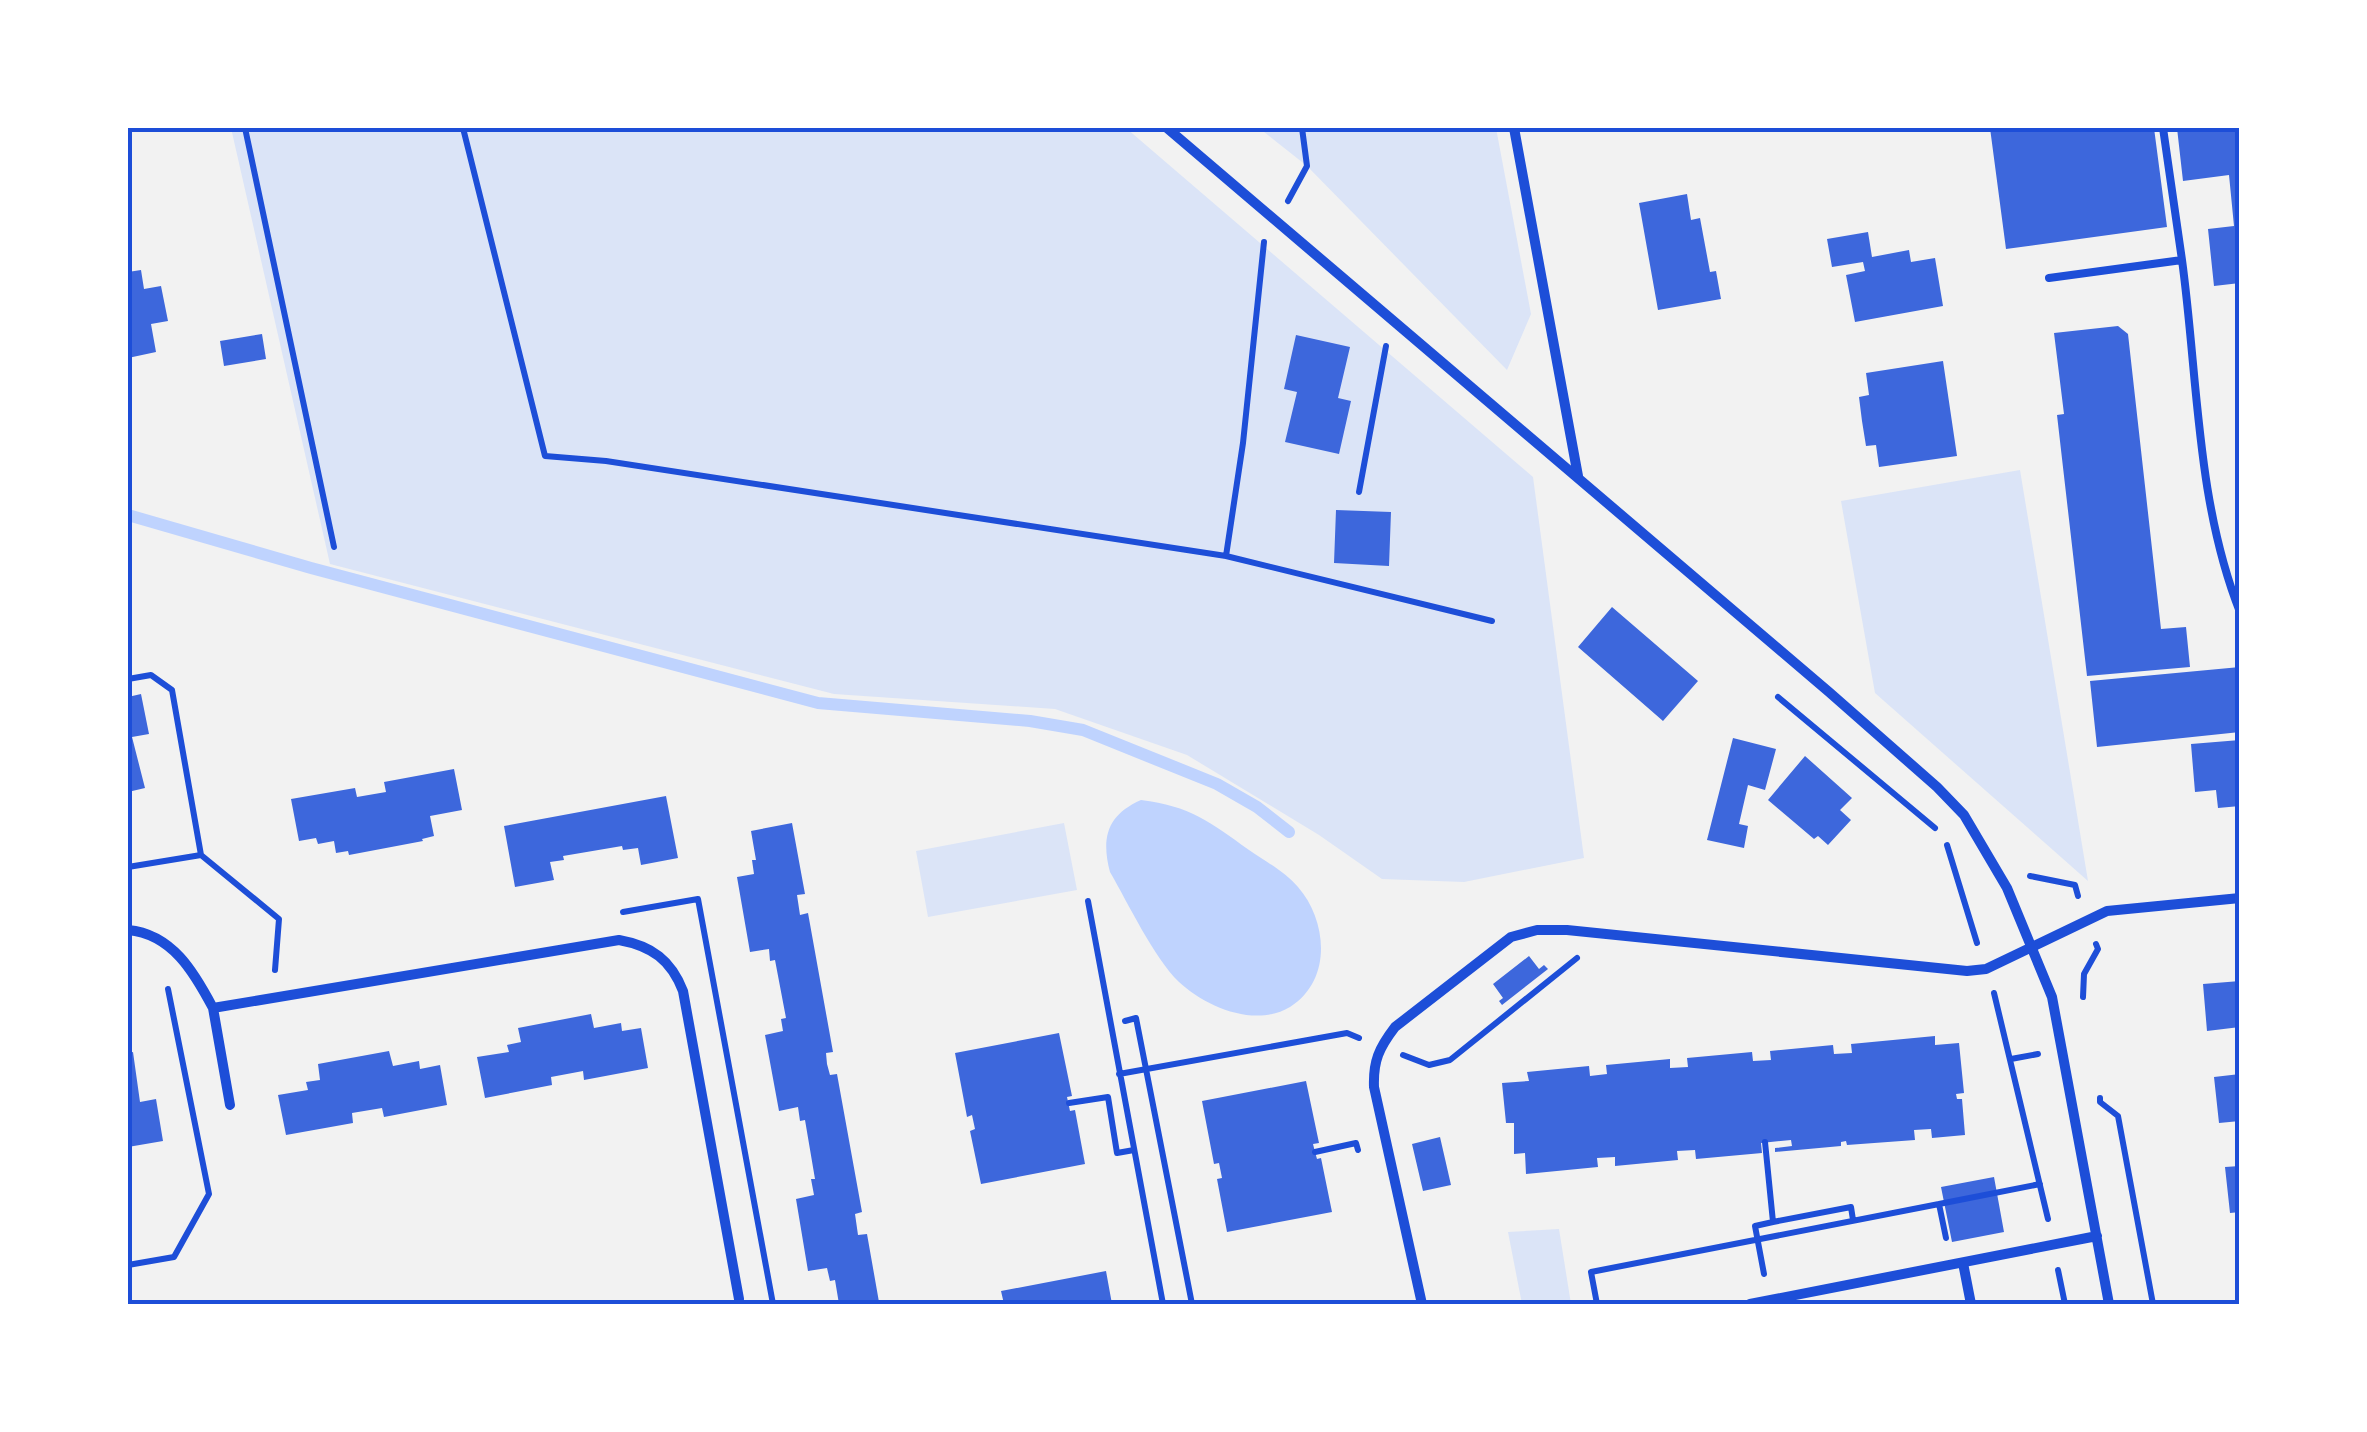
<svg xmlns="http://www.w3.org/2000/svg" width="2367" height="1432" viewBox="0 0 2367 1432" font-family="Merriweather,serif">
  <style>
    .green { fill: #dbe4f7 }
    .water { fill: #bfd3fe }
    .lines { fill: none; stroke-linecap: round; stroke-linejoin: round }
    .stream { stroke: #bfd3fe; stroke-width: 12 }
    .building { fill: #3d67dc }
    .path { stroke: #1d4ed8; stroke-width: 6 }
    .service { stroke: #1d4ed8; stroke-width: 8 }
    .minor { stroke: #1d4ed8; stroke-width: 10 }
    .neatline { fill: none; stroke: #1d4ed8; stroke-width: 4 }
  </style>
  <rect width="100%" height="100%" fill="#f2f2f2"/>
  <path class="green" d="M231 128H1126L1533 477 1584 858 1464 882 1382 879 1319 835 1187 755 1055 709 834 694 330 564Z
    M1259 128H1496L1531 314 1507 370 1307 166Z
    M2020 470 2088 881 1875 693 1841 501Z
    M1064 823 1077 890 928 917 916 851Z
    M1559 1229 1571 1304H1522L1508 1232Z"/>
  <path class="water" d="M1141 800C1190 806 1210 822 1249 850 1265 861 1285 872 1298 887 1327 920 1333 980 1290 1007 1255 1028 1206 1007 1179 982 1154 958 1128 903 1110 872 1101 838 1107 815 1141 800Z"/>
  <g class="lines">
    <path class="stream" d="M128 515 311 568 818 703 1030 721 1083 730 1217 784 1257 807 1289 832"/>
  </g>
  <path class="building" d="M1990 128H2154L2167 227 2006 249Z
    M2177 128H2240V283L2214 286 2208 229 2234 226 2229 175 2183 181Z
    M1687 194 1691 220 1700 218 1710 272 1716 271 1721 299 1658 310 1639 203Z
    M1868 232 1872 257 1909 250 1911 262 1935 258 1943 306 1855 322 1846 275 1865 271 1863 262 1832 267 1827 239Z
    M141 270 144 289 161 286 168 321 151 324 156 352 128 358V272Z
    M2118 326 2128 334 2161 629 2186 627 2190 667 2087 676 2057 415 2064 414 2054 333Z
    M262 334 266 359 224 366 220 341Z
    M1296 335 1350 347 1338 398 1351 401 1339 454 1285 442 1297 392 1284 389Z
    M1943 361 1957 456 1879 467 1876 445 1866 446 1862 421 1859 397 1869 395 1866 373Z
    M1336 510 1391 512 1389 566 1334 563Z
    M1612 607 1698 681 1663 721 1578 647Z
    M2240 667V732L2097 747 2090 681Z
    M141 694 149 734 132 737 145 788 128 792V697Z
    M1733 738 1776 749 1765 790 1748 785 1739 824 1748 826 1744 848 1707 840Z
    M2240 740V806L2218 808 2216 790 2195 792 2191 744Z
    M1805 756 1852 798 1840 810 1851 820 1828 845 1818 836 1814 839 1768 800Z
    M454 769 462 810 430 816 434 836 422 839 423 841 349 855 348 851 336 853 334 841 318 844 316 838 299 841 291 799 355 788 357 797 386 792 384 782Z
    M666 796 678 858 641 865 638 848 623 850 622 846 563 856 564 860 550 862 554 880 515 887 504 826Z
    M792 823 805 894 797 895 800 915 808 913 833 1052 826 1053 827 1064 830 1075 837 1074 862 1212 855 1214 858 1235 867 1234 879 1302 863 1304H839L835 1280 830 1281 827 1268 808 1271 796 1199 814 1195 811 1179H815L805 1120 800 1121 798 1107 779 1111 765 1035 783 1031 781 1019 786 1018 775 960 770 961 769 949 750 952 737 877 754 874 752 860H756L751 831Z
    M1529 956 1539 969 1544 965 1548 969 1502 1005 1499 1001 1503 998 1493 984Z
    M2240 981V1027L2207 1031 2203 984Z
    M591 1014 594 1028 621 1023 622 1031 641 1028 648 1068 584 1080 583 1071 551 1077 552 1085 485 1098 477 1057 509 1052 507 1045 521 1042 518 1028Z
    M1059 1033 1072 1096 1067 1097 1070 1111 1075 1110 1085 1164 981 1184 970 1131 975 1129 972 1115 967 1117 955 1053Z
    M1935 1036V1045L1959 1043 1964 1093 1956 1094 1957 1099H1962L1965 1135 1932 1138 1931 1129 1914 1130 1915 1140 1847 1145 1846 1141 1841 1142V1146L1775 1152V1148L1792 1146 1791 1140 1761 1143 1762 1153 1696 1159 1695 1150 1677 1151 1678 1160 1615 1166V1157L1597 1158 1598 1167 1526 1174 1525 1153 1514 1154V1123H1506L1502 1083 1529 1081 1527 1072 1589 1066 1590 1076 1607 1074 1606 1065 1670 1059V1068L1688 1067 1687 1058 1752 1052 1753 1061 1771 1060 1770 1051 1833 1045 1834 1054 1852 1053 1851 1044Z
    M389 1051 393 1066 419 1061 420 1069 440 1065 447 1105 384 1117 382 1108 352 1113 353 1123 286 1135 278 1095 308 1090 306 1082 320 1080 318 1064Z
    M133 1052 140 1102 156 1099 163 1141 128 1147V1053Z
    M2240 1074V1121L2219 1123 2214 1077Z
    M1306 1081 1319 1143 1313 1144 1315 1152 1317 1159 1321 1158 1332 1212 1227 1232 1217 1179 1222 1178 1219 1163 1214 1164 1202 1101Z
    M1440 1137 1451 1185 1423 1191 1412 1144Z
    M2240 1166V1212L2230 1213 2225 1167Z
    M1994 1177 2004 1232 1952 1242 1941 1187Z
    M1106 1271 1112 1304H1004L1001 1291Z"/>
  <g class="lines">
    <path class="path" d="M245 128 334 547
      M463 128 545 456 606 461 1226 556 1243 443 1264 242
      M1288 201 1307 166 1302 128
      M1359 492 1386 346
      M1226 556 1492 621
      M128 679 151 675 172 690 201 855 279 919 275 970
      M1778 697 1935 828
      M1947 845 1977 943
      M128 867 201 855
      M2030 876 2075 885 2078 896
      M1088 901 1163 1304
      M623 912 698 899 773 1304
      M1994 993 2048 1219
      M2083 997 2084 974 2098 949 2096 944
      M1125 1021 1136 1018 1192 1304
      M1403 1055 1429 1065 1450 1060 1577 958
      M2011 1059 2038 1054
      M1119 1074 1347 1033 1359 1038
      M2100 1098V1102L2118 1116 2153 1304
      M1069 1103 1108 1097 1117 1153 1134 1150
      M1765 1142 1773 1222 1851 1207 1853 1220
      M1315 1152 1356 1143 1358 1150
      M1939 1204 2040 1184
      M128 1265 174 1257 209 1194 168 989
      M2058 1270 2065 1304
      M1764 1274 1755 1226 1773 1222
      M1597 1304 1591 1272 1939 1204 1946 1238"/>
    <path class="service" d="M2163 128 2182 260
      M2049 278 2182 260C2198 377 2196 501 2240 612"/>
    <path class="minor" d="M1167 128 1829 692 1937 787 1964 815 2007 888 2052 997 2109 1304
      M1514 128 1578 476
      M128 930C172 934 194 972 213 1008L619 940C652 946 671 960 683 991L739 1299
      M213 1008 230 1105
      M1963 1263 1971 1304
      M1422 1304 1374 1087C1373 1061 1379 1048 1395 1027L1511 937 1537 930H1567L1967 971 1986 969 2107 911 2240 898
      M1750 1304 2097 1236"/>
  </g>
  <rect width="2367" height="1432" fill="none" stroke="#ffffff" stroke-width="260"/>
  <rect x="130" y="130" width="2107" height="1172" class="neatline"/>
</svg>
